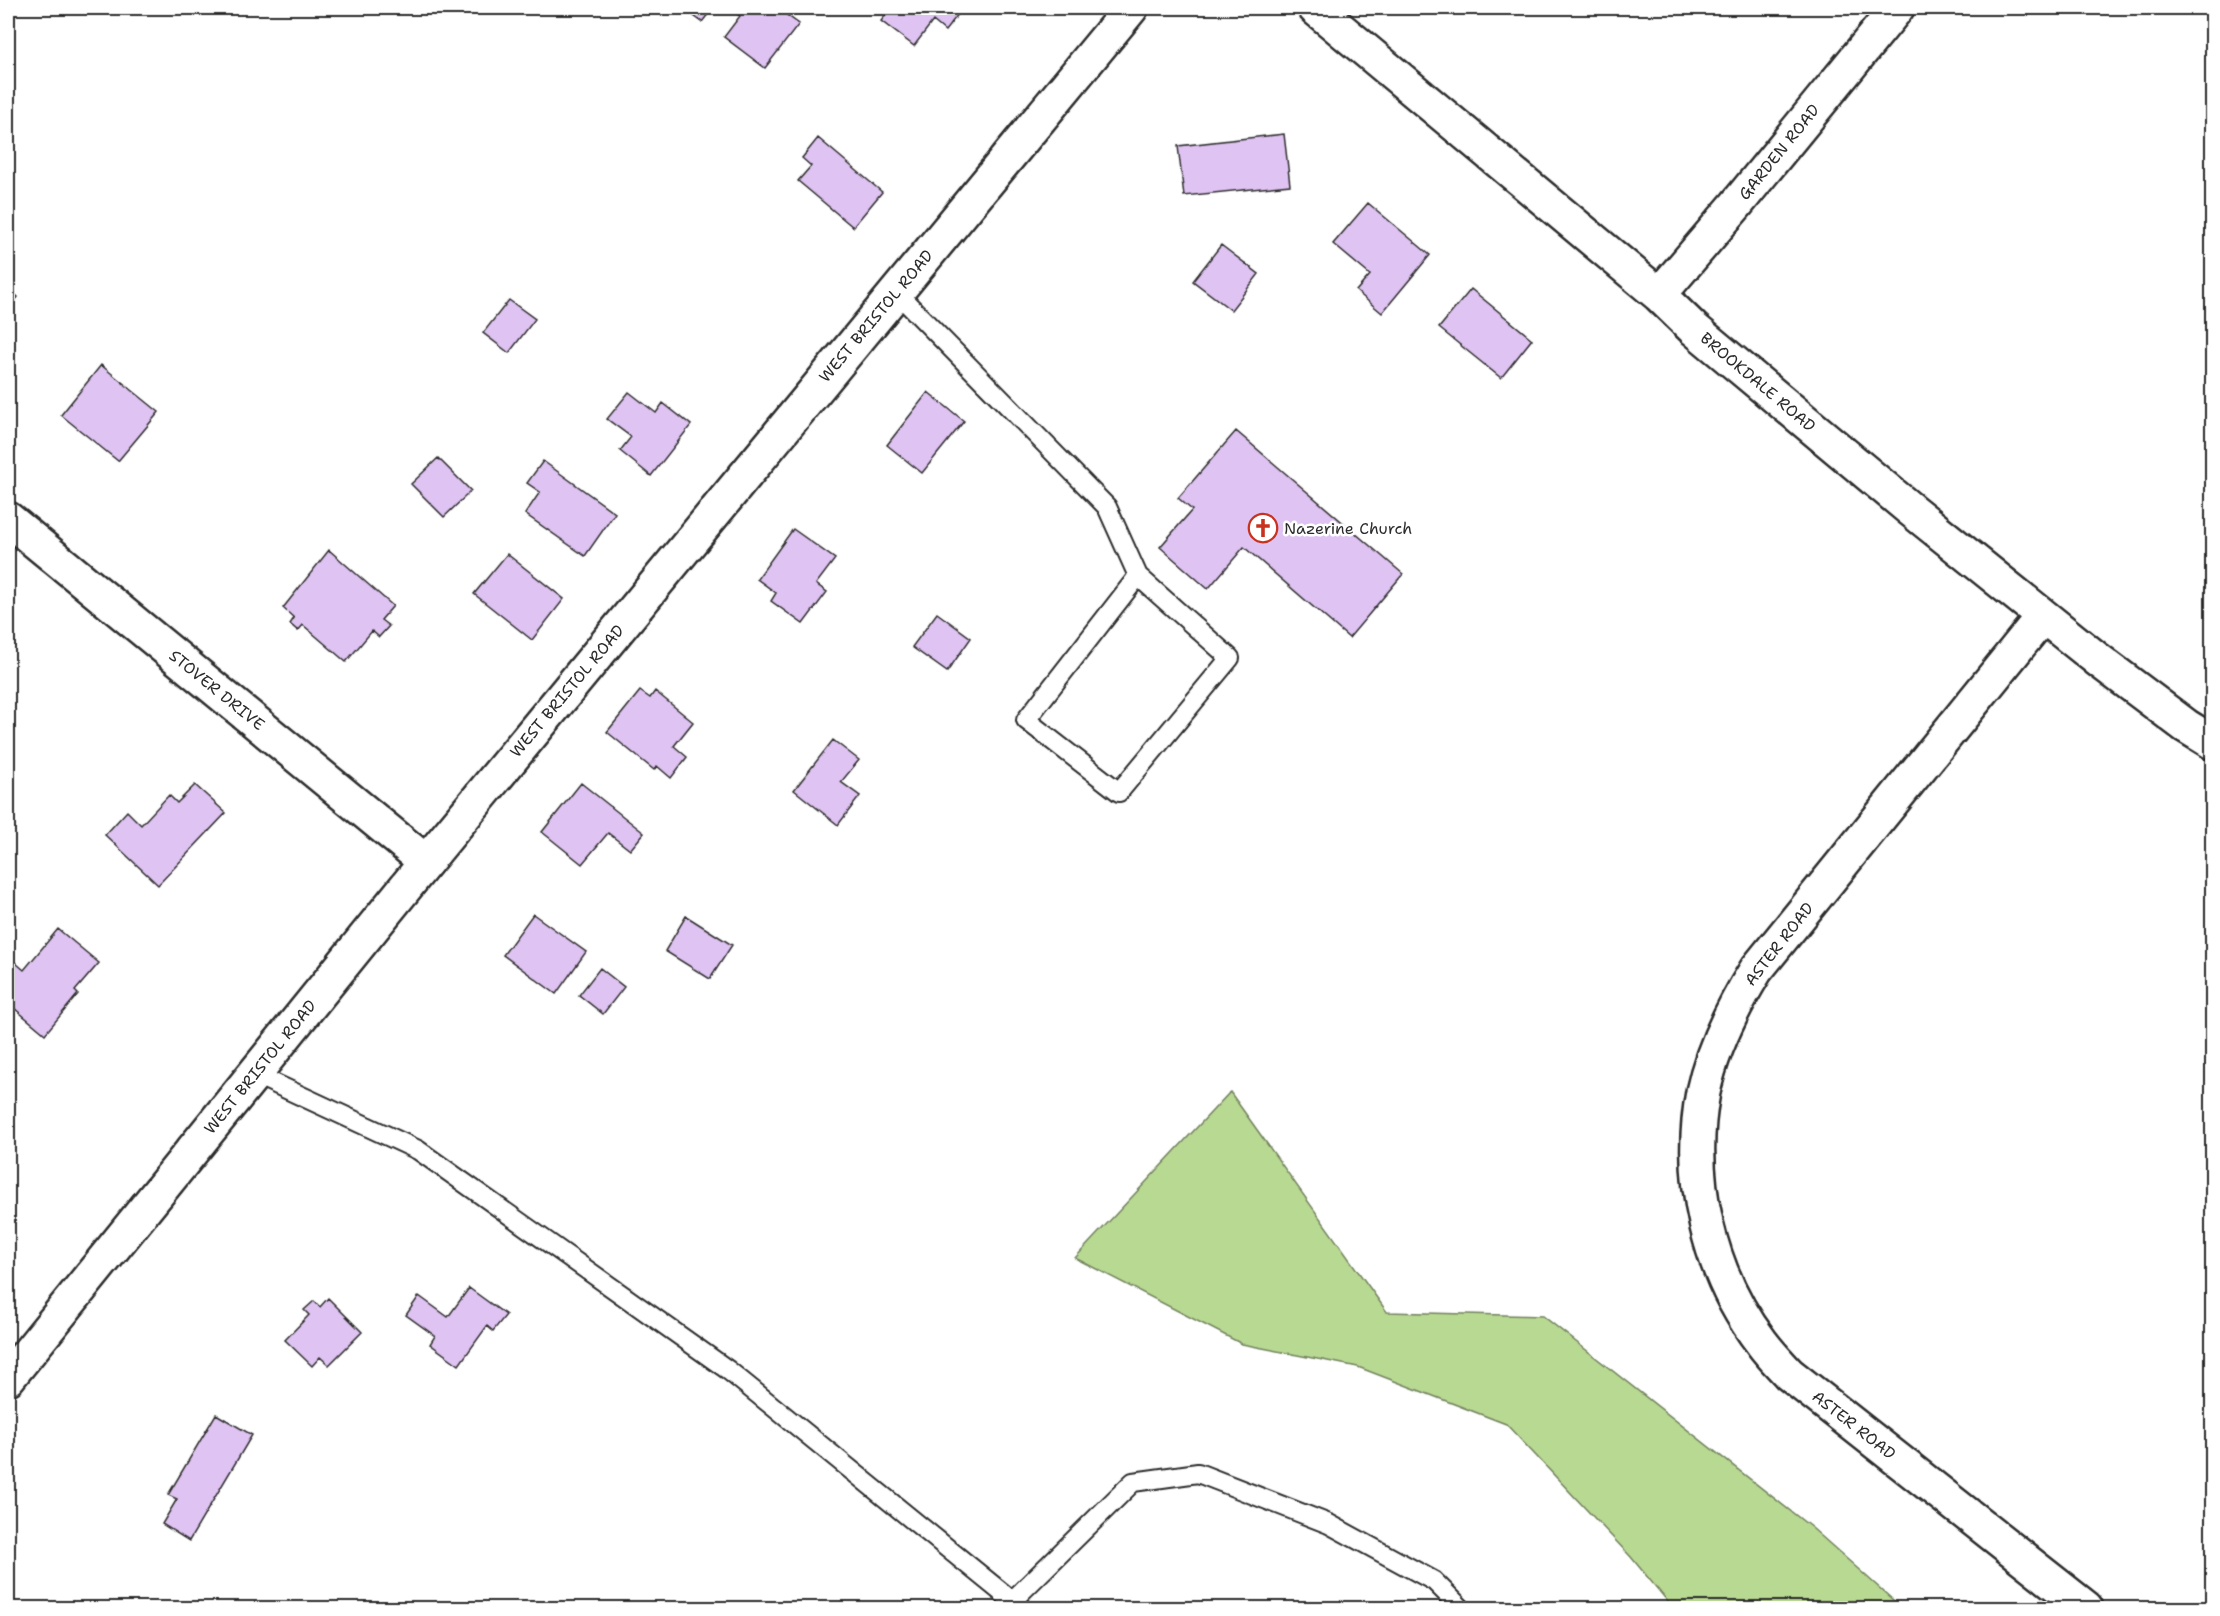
<svg xmlns="http://www.w3.org/2000/svg" width="2220" height="1616" viewBox="0 0 2220 1616" font-family="'Shantell Sans',sans-serif">
  <style>
    .green { fill: #b8d992; stroke: #72825e; stroke-width: 1.5 }
    .building { fill: #dfc3f2; stroke: #2b2b2b; stroke-width: 1.5 }
    .lines { fill: none; stroke-linecap: round; stroke-linejoin: round }
    .service-casing { stroke: #2b2b2b; stroke-width: 22 }
    .minor-casing { stroke: #2b2b2b; stroke-width: 38 }
    .secondary-casing { stroke: #2b2b2b; stroke-width: 38 }
    .service { stroke: #fff; stroke-width: 18 }
    .minor { stroke: #fff; stroke-width: 33 }
    .secondary { stroke: #fff; stroke-width: 33 }
    .labels { text-anchor: middle; dominant-baseline: central; stroke-width: 5; stroke-linejoin: round; paint-order: stroke }
    .street-label { font-size: 16px; fill: #2b2b2b; stroke: #fff }
    .poi-label { font-size: 16px; fill: #2b2b2b; stroke: #fff; text-anchor: start }
  </style>
  <rect width="100%" height="100%" fill="#fff"/>
  <filter id="ink" filterUnits="userSpaceOnUse"><feTurbulence type="fractalNoise" baseFrequency=".0167" numOctaves="2"/><feDisplacementMap in="SourceGraphic" scale="12" xChannelSelector="R" yChannelSelector="G"/><feConvolveMatrix kernelMatrix="1 2 1 2 8 2 1 2 1" color-interpolation-filters="sRGB"/></filter>
  <g filter="url(#ink)">
    <path class="green" d="M1230 1092 1387 1312 1543 1316 1812 1528 1902 1608H1673L1631 1557 1506 1424 1358 1367 1242 1344 1075 1258Z"/>
    <path class="building" d="M683 8H713L702 22Z
      M728 8H777L799 24 765 68 724 37 740 16Z
      M891 8H963L945 31 933 21 914 46 881 21Z
      M1284 134 1290 185 1184 196 1178 146Z
      M818 138 882 192 853 227 798 181 811 166 802 158Z
      M1368 203 1430 255 1382 313 1356 291 1370 275 1333 244Z
      M1221 245 1259 274 1231 310 1193 281Z
      M8 288 18 297 8 309Z
      M1471 289 1532 339 1501 378 1439 328Z
      M509 300 535 319 509 353 483 333Z
      M101 365 159 412 118 461 61 415Z
      M629 392 656 413 663 403 691 425 651 476 620 451 631 437 607 419Z
      M928 392 964 421 922 473 887 445Z
      M1236 431 1403 574 1349 638 1244 547 1208 589 1160 547 1192 510 1178 498Z
      M438 458 471 491 444 517 411 484Z
      M543 461 615 513 585 556 525 514 540 492 527 483Z
      M793 529 835 559 816 584 827 592 803 624 771 601 776 593 757 579Z
      M329 550 393 606 381 620 389 626 379 637 372 631 346 662 303 625 298 631 290 624 294 618 283 608Z
      M507 554 564 599 532 640 474 594Z
      M937 613 971 638 947 672 912 647Z
      M640 691 650 698 655 691 693 722 674 746 687 757 671 778 657 766 654 770 607 732Z
      M833 740 859 760 841 782 860 796 838 825 794 790Z
      M581 783 644 833 630 850 608 833 582 864 542 832Z
      M195 785 226 813 158 885 105 835 127 811 141 825 169 795 177 803Z
      M533 914 586 952 556 994 503 955Z
      M686 916 732 945 710 979 665 951Z
      M58 929 99 963 75 991 78 994 45 1034 8 1003V958L9 957 24 970Z
      M600 968 624 987 603 1014 579 995Z
      M469 1288 506 1315 493 1331 487 1326 459 1365 430 1344 435 1336 406 1315 419 1296 448 1317Z
      M328 1298 362 1332 329 1365 320 1357 312 1366 285 1340 309 1315 304 1310 314 1301 320 1307Z
      M216 1414 252 1435 189 1541 162 1524 177 1499 168 1495Z
      M66 1603 74 1608H62Z"/>
    <g class="lines">
      <g class="service-casing">
        <path id="service" d="M896 292 1107 507 1138 576 1026 720 1119 792 1230 658 1138 576
          M254 1074 418 1150 728 1370 1021 1608
          M1012 1601 1133 1482 1198 1473 1329 1524 1434 1581 1461 1608"/>
      </g>
      <g class="minor-casing">
        <path id="minor" d="M1315 8 1659 295 1693 328 1910 509 2097 659 2186 726 2212 742
          M1659 295 1736 205 1897 8
          M8 519 426 862
          M2043 616 1756 970C1733 1007 1712 1049 1703 1092 1687 1178 1708 1273 1762 1343 1770 1354 1780 1364 1789 1374L2086 1608"/>
      </g>
      <g class="secondary-casing">
        <path id="secondary" d="M8 1378 426 862 1131 8"/>
      </g>
      <use href="#service" class="service"/>
      <use href="#minor" class="minor"/>
      <use href="#secondary" class="secondary"/>
    </g>
  </g>
  <defs>
    <g id="church-ring" transform="scale(1.5)"><circle r="9.5" fill="#fff" stroke="#c8321e" stroke-width="1.5"/><path d="M-1.2-6h2.4v3.5h3.3v2.4h-3.3V6h-2.4V-.1h-3.3v-2.4h3.3Z" fill="#c8321e"/></g>
  </defs>
  <g fill-rule="evenodd">
    <use href="#church-ring" x="1263" y="528"/>
  </g>
  <g class="labels">
    <g class="street-label">
      <text transform="translate(1779 152) rotate(-51)">GARDEN ROAD</text>
      <text transform="translate(876 316) rotate(-50)">WEST BRISTOL ROAD</text>
      <text transform="translate(1758 382) rotate(40)">BROOKDALE ROAD</text>
      <text transform="translate(217 690) rotate(39)">STOVER DRIVE</text>
      <text transform="translate(567 691) rotate(-50)">WEST BRISTOL ROAD</text>
      <text transform="translate(1779 944) rotate(-52)">ASTER ROAD</text>
      <text transform="translate(260 1067) rotate(-51)">WEST BRISTOL ROAD</text>
      <text transform="translate(1854 1425) rotate(38)">ASTER ROAD</text>
    </g>
    <g class="poi-label">
      <text x="1284" y="528">Nazerine Church</text>
    </g>
  </g>
  <rect width="2220" height="1616" fill="none" stroke="#fff" stroke-width="30"/>
  <rect x="15" y="15" width="2190" height="1586" fill="none" stroke="#2b2b2b" stroke-width="2" filter="url(#ink)"/>
</svg>
